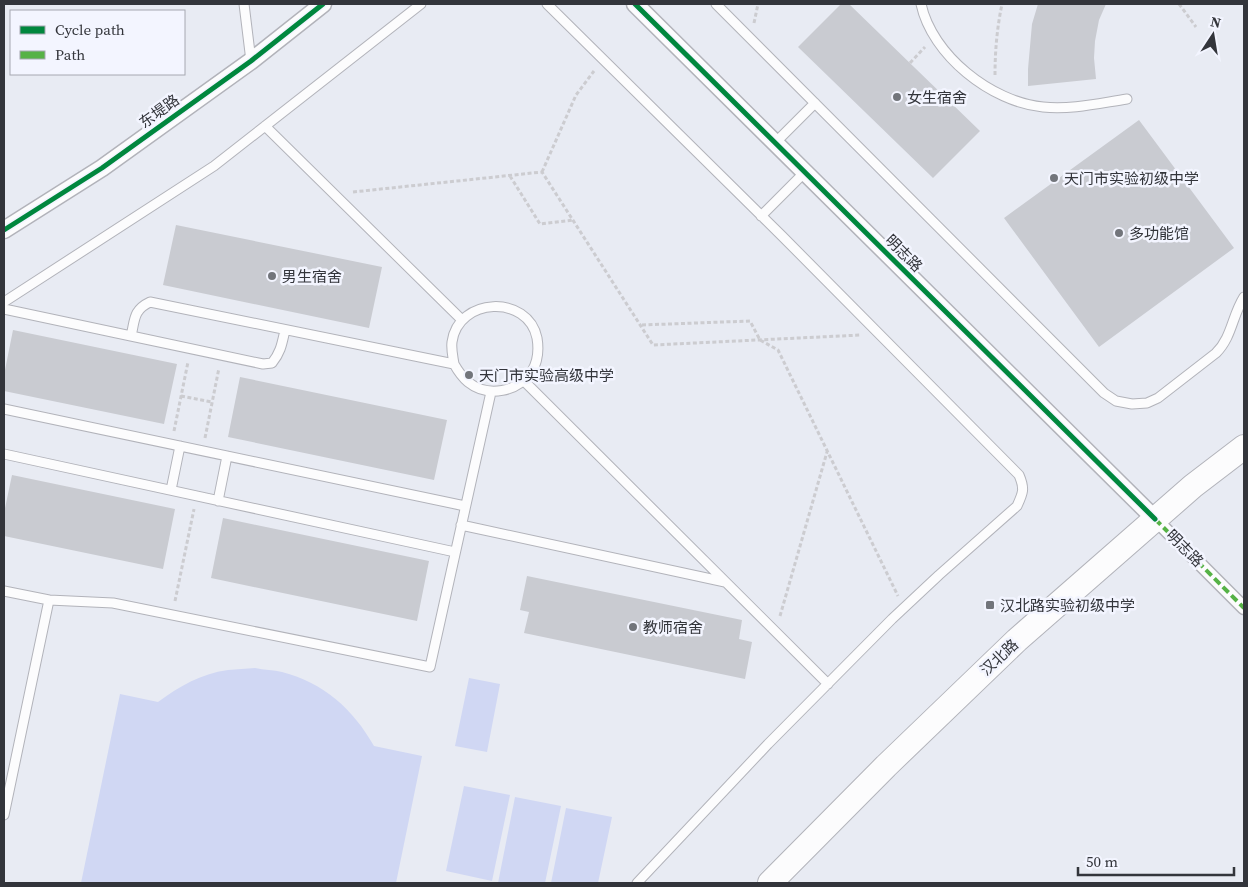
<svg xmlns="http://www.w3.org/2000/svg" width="1248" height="887" viewBox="0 0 1248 887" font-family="'Source Serif 4','Noto Sans SC',serif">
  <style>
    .green { fill: #d0d7f3 }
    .building { fill: #c9cbd1 }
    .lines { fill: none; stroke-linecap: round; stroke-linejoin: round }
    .service-casing { stroke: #b2b3ba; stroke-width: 11 }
    .pedestrian-casing { stroke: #b2b3ba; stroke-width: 15 }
    .minor-casing { stroke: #b2b3ba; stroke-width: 19 }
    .secondary-casing { stroke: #b2b3ba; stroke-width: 26 }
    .path { stroke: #ccccd0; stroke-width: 3; stroke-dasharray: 4 2.5; stroke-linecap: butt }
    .service { stroke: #fcfcfd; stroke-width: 9 }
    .pedestrian { stroke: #fcfcfd; stroke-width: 12 }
    .minor { stroke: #fcfcfd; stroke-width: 16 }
    .secondary { stroke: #fcfcfd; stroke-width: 24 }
    .quiet { stroke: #56b246; stroke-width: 4; stroke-dasharray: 8 4; stroke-linecap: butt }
    .cycleway-casing { stroke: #f3f5ff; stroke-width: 8 }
    .cycleway { stroke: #00873e; stroke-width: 5 }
    .poi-dot { fill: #72757b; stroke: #f3f5ff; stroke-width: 2 }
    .labels { text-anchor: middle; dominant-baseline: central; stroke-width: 5; stroke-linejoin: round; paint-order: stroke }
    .poi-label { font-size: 15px; fill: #33353b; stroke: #f3f5ff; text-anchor: start }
    .street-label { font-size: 15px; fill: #33353b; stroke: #f3f5ff }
  </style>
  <rect width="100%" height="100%" fill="#e8ebf3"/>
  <path class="green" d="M255 668C264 670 274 670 282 672 324 683 353 709 374 746L422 756 396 883H81L120 694 158 702C180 686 200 674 228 670 237 669 246 669 255 668Z
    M469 678 500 684 487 752 455 746Z
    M464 786 510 795 492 881 446 871Z
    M515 797 561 806 545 883H498Z
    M566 808 612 817 598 883H551Z"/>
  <path class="building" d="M841 4H849L980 131 933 178 798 47Z
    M1038 4H1106L1099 20 1095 41 1094 58 1096 79 1028 86V69L1032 24Z
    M1139 120 1234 248 1099 347 1004 218Z
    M176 225 382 267 369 328 163 285Z
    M13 330 177 364 164 424 4 391V375Z
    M240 377 447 420 434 480 228 437Z
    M12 475 175 509 163 569 4 536V513Z
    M223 518 429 561 417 621 211 578Z
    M527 576 742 620 739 639 752 642 745 679 524 633 529 612 520 610Z"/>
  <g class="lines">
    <g class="service-casing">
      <path id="service" d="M244 4 251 61
        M547 4 782 236 1019 475C1025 489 1023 493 1017 506L939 575 892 619 768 744 637 883
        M716 4 1104 393 1116 401 1132 404 1147 403 1158 398 1216 353C1232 337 1232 316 1244 297
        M921 4C932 55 991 102 1043 107 1071 110 1100 103 1127 99
        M265 126 462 320
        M775 143 815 103
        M761 216 805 172
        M4 302 214 166 421 4
        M4 309 131 336
        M285 330C282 343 281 352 272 363L263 364 131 336C135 320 133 310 150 302L454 364C458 371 462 377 468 382 488 398 518 392 532 371 538 361 539 350 537 338 528 294 458 297 452 342 451 350 453 357 454 364
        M524 381 828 684
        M4 409 465 506
        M4 454 455 552
        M171 490 180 446
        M218 501 227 456
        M461 525 725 582
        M4 591 49 600
        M4 815 49 600 113 603 430 667 491 392"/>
    </g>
    <g class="pedestrian-casing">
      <path id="pedestrian" d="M1155 519 1244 608"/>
    </g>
    <g class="minor-casing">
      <path id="minor" d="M635 4 1155 519
        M4 230 102 168 251 61 323 4"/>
    </g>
    <g class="secondary-casing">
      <path id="secondary" d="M770 883 886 766 1017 640 1193 486 1244 447"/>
    </g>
    <path class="path" d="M1179 4 1196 27
      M754 23 758 4
      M910 63 925 47
      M995 75C995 51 997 28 1002 4
      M542 172 576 95 594 71
      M510 176 540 224 573 220
      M353 192 542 172 653 345 861 335
      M642 325 750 321 760 340 778 350 898 596
      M181 396 212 402
      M174 431 188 362
      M205 438 219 368
      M175 601 194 509
      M780 616 827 452"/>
    <use href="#service" class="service"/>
    <use href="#pedestrian" class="pedestrian"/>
    <use href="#minor" class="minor"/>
    <use href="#secondary" class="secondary"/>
    <path class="quiet" d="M1155 519 1244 608"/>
    <g class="cycleway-casing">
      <path id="cycleway" d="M635 4 1155 519
        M4 230 102 168 251 61 323 4"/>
    </g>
    <use href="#cycleway" class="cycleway"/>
  </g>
  <g class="poi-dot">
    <circle cx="897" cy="97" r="5"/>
    <circle cx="1054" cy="178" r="5"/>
    <circle cx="1119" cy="233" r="5"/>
    <circle cx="272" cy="276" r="5"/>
    <circle cx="469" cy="375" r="5"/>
    <rect x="985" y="600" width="10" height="10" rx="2.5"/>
    <circle cx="633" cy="627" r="5"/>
  </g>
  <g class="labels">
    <g class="poi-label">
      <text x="907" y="97">女生宿舍</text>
      <text x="1064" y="178">天门市实验初级中学</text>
      <text x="1129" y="233">多功能馆</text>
      <text x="282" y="276">男生宿舍</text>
      <text x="479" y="375">天门市实验高级中学</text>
      <text x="1000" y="605">汉北路实验初级中学</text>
      <text x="643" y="627">教师宿舍</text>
    </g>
    <g class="street-label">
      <text transform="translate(159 111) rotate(-36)">东堤路</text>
      <text transform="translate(904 253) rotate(45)">明志路</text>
      <text transform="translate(1185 548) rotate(45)">明志路</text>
      <text transform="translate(999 657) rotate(-43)">汉北路</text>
    </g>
  </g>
  <rect width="1248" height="887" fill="none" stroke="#33353b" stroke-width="10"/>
  <rect x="10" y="10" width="175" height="65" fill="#f3f5ff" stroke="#a6a8b1"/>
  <rect x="20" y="26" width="25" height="8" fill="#00873e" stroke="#a6a8b1"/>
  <text x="55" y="35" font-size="15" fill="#33353b">Cycle path</text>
  <rect x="20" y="51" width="25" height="8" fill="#56b246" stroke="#a6a8b1"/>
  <text x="55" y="60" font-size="15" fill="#33353b">Path</text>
  <g transform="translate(1213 35) rotate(12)" stroke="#f3f5ff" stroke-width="4" paint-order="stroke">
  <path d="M0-4L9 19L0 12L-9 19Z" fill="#33353b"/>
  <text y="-8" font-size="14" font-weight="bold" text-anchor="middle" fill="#33353b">N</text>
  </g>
  <path d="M1078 867v8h156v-8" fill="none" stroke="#33353b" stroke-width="2.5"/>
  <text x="1086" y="867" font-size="15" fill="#33353b" stroke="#f3f5ff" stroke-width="4" paint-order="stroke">50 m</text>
</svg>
